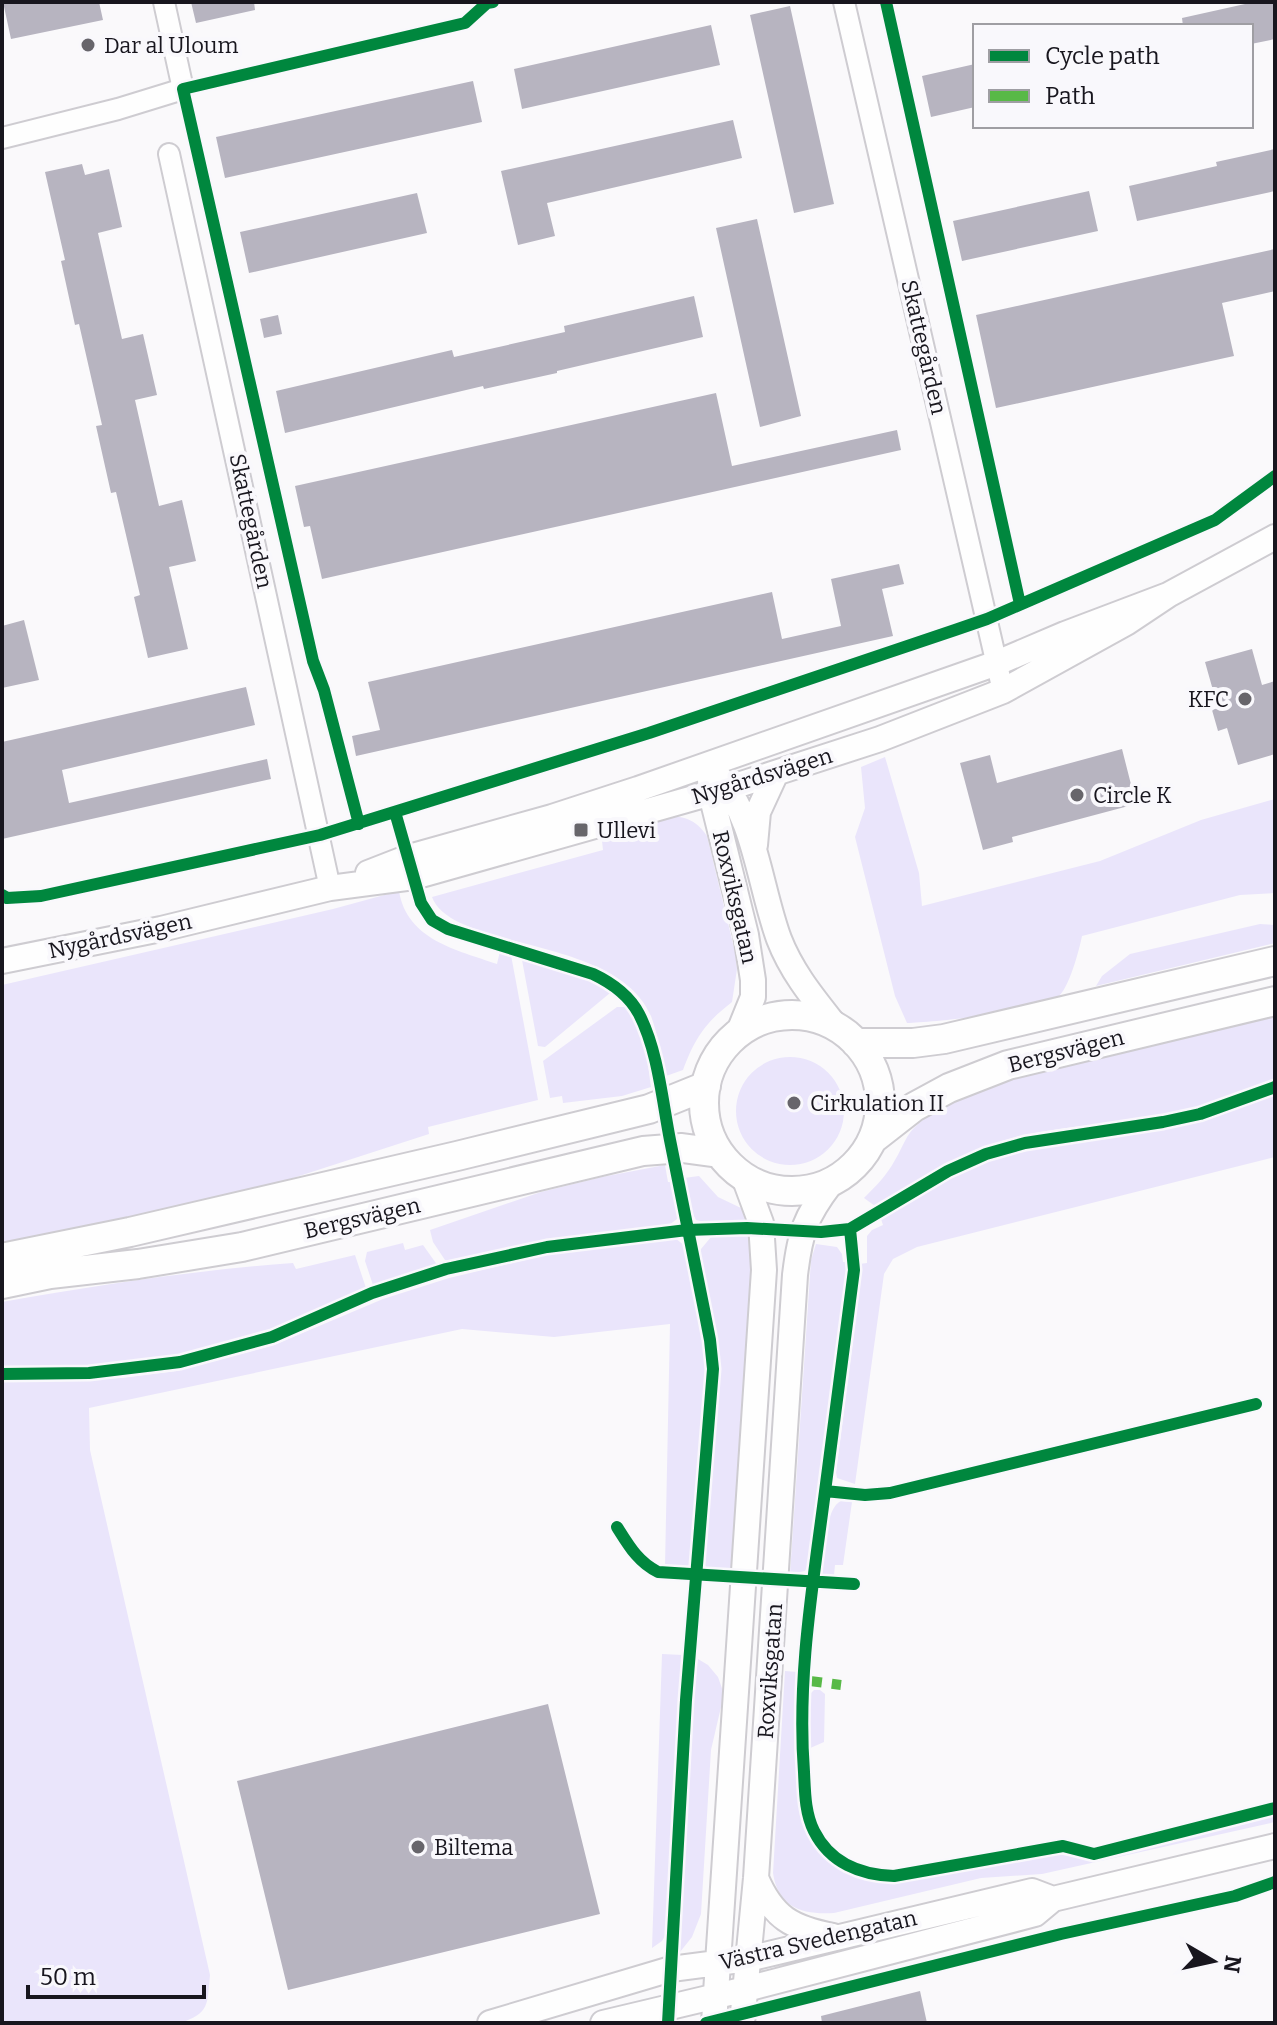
<svg xmlns="http://www.w3.org/2000/svg" width="1277" height="2025" viewBox="0 0 1277 2025" font-family="Bitter,serif">
  <style>
    .green { fill: #eae5fb }
    .building { fill: #b7b4c0 }
    .lines { fill: none; stroke-linecap: round; stroke-linejoin: round }
    .minor-casing { stroke: #ceccd1; stroke-width: 24 }
    .tertiary-casing { stroke: #ceccd1; stroke-width: 28 }
    .secondary-casing { stroke: #ceccd1; stroke-width: 32 }
    .minor { stroke: #fefefe; stroke-width: 20 }
    .tertiary { stroke: #fefefe; stroke-width: 24 }
    .secondary { stroke: #fefefe; stroke-width: 28 }
    .quiet { stroke: #58b947; stroke-width: 10; stroke-dasharray: 20 10; stroke-linecap: butt }
    .cycleway-casing { stroke: #f9f8fc; stroke-width: 17 }
    .cycleway { stroke: #00873e; stroke-width: 12 }
    .poi-dot { fill: #67656b; stroke: #f9f8fc; stroke-width: 3 }
    .labels { text-anchor: middle; dominant-baseline: central; stroke-width: 8; stroke-linejoin: round; paint-order: stroke }
    .poi-label { font-size: 22px; fill: #18161e; stroke: #f9f8fc; text-anchor: start }
    .street-label { font-size: 22px; fill: #18161e; stroke: #f9f8fc }
  </style>
  <rect width="100%" height="100%" fill="#faf9fb"/>
  <path class="green" d="M885 757 919 873 922 906 1100 861 1201 820 1275 799V893L1240 895 1082 936C1079 951 1070 984 1060 995 1044 1012 934 1022 907 1023L895 996 855 837 865 808 861 767Z
    M662 816C683 816 695 818 707 836L735 952 737 969 732 1002C705 1023 695 1038 683 1070L666 1076C661 1057 658 1035 651 1016 617 935 452 951 432 897L603 850 602 841 630 825Z
    M399 891C407 940 457 950 497 964L500 951 511 955 538 1100 428 1127 429 1134 290 1179 171 1208 2 1243V985L333 909Z
    M1260 924 1275 925V943L1096 986 1102 976 1130 954Z
    M522 960 596 983 610 993 545 1047 538 1046Z
    M617 1007H625C646 1028 647 1059 651 1087L622 1096 563 1103 562 1096 550 1098 543 1061Z
    M1275 1017V1079C1239 1093 1203 1108 1164 1115 1118 1124 1070 1125 1024 1135 969 1147 924 1179 875 1206L864 1198C876 1186 887 1175 895 1160 903 1147 906 1134 918 1124 968 1083 1040 1073 1102 1058 1159 1044 1217 1030 1275 1017Z
    M736 1111a54 54 0 1 1 108 0a54 54 0 1 1-108 0Z
    M1275 1092V1157L917 1247 893 1259 884 1274 855 1484 837 1478 836 1472 857 1309 859 1264 867 1263V1236L872 1230 883 1225 881 1219C927 1191 971 1162 1024 1148 1069 1136 1118 1136 1164 1128 1203 1121 1239 1107 1275 1092Z
    M665 1165 668 1182H673L679 1210 677 1219 669 1225 548 1240 453 1262 445 1260 433 1242 430 1230 541 1192 602 1177Z
    M699 1176 718 1197 741 1208 746 1222 708 1223 696 1220 690 1208 684 1178Z
    M749 1234 751 1275 733 1563 731 1568C722 1572 710 1573 704 1564L720 1365 701 1270V1249L711 1237Z
    M667 1237 675 1238 685 1246 706 1354 707 1375 692 1568 665 1566 670 1324 554 1337 462 1329 89 1408 90 1450 210 1975C207 2005 210 2013 180 2023H2V1381L122 1378 177 1371 274 1345 383 1299 449 1278 550 1254Z
    M403 1243 405 1250 423 1245 438 1266 373 1285 365 1261 367 1252Z
    M816 1244 837 1247 842 1254 843 1262H849L812 1556 805 1571 790 1574 811 1260Z
    M355 1255 366 1288C290 1327 204 1355 119 1365 81 1370 41 1365 2 1367V1302C99 1285 196 1270 293 1263L296 1269Z
    M841 1501 852 1502 843 1565H835L834 1575 822 1576C824 1557 824 1509 841 1501Z
    M662 1654 683 1655 666 1934 662 1941 652 1948Z
    M698 1659 708 1665 718 1677 724 1694 711 1750 701 1914 692 1937 680 1952 678 1937 692 1692Z
    M785 1671 798 1672V1776L804 1822 810 1836 828 1858 855 1875 892 1881 1055 1854 1094 1859 1275 1814V1822L1042 1874 981 1878 834 1913C803 1915 778 1908 773 1873Z
    M814 1690H820L825 1694 824 1742 808 1749V1696Z"/>
  <path class="building" d="M3 2H99L103 20 11 39Z
    M191 2H254L255 10 196 23Z
    M1254 2H1275V39L1251 44V26H1183L1182 18Z
    M790 6 834 204 794 213 750 15Z
    M711 25 720 65 522 109 514 69Z
    M975 64V107L931 117 922 76Z
    M473 81 482 122 225 178 216 137Z
    M733 120 742 158 547 203 555 236 518 245 501 171Z
    M1275 149V191L1137 221 1129 186 1217 166 1216 162Z
    M82 164 85 175 109 169 122 227 98 233 122 339 143 334 157 395 135 400 159 506 182 500 196 561 169 567 188 649 148 658 134 597 140 595 116 492 111 493 96 426 102 425 79 324 75 325 61 261 65 260 45 172Z
    M1089 191 1098 231 962 261 953 221Z
    M417 193 427 233 249 273 240 232Z
    M757 219 801 416 760 427 716 228Z
    M1275 249V291L1222 303 1234 356 996 408 976 315Z
    M694 296 703 337 557 371V373L484 389 483 386 285 433 276 391 452 350 454 357 565 332 564 326Z
    M278 315 282 334 264 338 260 319Z
    M716 393 732 466 897 430 901 450 322 579 310 526 304 527 295 486Z
    M899 564 904 584 882 589 893 636 356 756 352 736 380 730 368 682 772 592 782 639 841 626 831 579Z
    M24 620 39 680 2 688V626Z
    M1252 649 1262 685 1275 681V754L1238 765 1227 728 1218 731 1212 710 1218 708 1205 662Z
    M246 687 255 725 62 770 69 803 267 759 271 779 2 839V742Z
    M1122 749 1136 804 1012 837 1013 842 983 850 960 763 990 755 997 783Z
    M548 1704 600 1914 288 1990 237 1781Z
    M920 1991 927 2023H822L821 2016Z"/>
  <g class="lines">
    <g class="minor-casing">
      <path id="minor" d="M844 2 1003 691
        M2 138 118 109 183 89 164 2
        M169 154 330 888"/>
    </g>
    <g class="tertiary-casing">
      <path id="tertiary" d="M718 776C755 817 760 888 779 939 792 973 815 1000 837 1028
        M710 780 711 794 746 935 753 980V997L738 1034
        M755 845 758 812 776 773
        M368 873 409 857 552 817 638 789 997 663 1065 634 1168 595 1275 537
        M2 961 161 929 330 888 414 877 729 788 880 739 1003 691 1126 623 1168 595
        M756 1878C773 1918 792 1928 833 1936
        M490 2023 671 1969 748 1959 1032 1891 1053 1899
        M603 2023 746 1989 1035 1914 1053 1899 1275 1846
        M714 2023 764 1270 761 1223 744 1177
        M742 2023 756 1878 795 1275C800 1233 805 1217 831 1183"/>
    </g>
    <g class="secondary-casing">
      <path id="secondary" d="M704 1103a88 88 0 1 1 176 0a88 88 0 1 1-176 0Z
        M856 1043H913L944 1039 1275 961
        M873 1139 914 1107 949 1088 1008 1065 1275 1001
        M2 1258 130 1232 457 1156 649 1109 706 1086
        M2 1284 50 1274 138 1264 242 1247 643 1151 682 1148 719 1153"/>
    </g>
    <use href="#minor" class="minor"/>
    <use href="#tertiary" class="tertiary"/>
    <use href="#secondary" class="secondary"/>
    <path class="quiet" d="M802 1680 841 1685"/>
    <g class="cycleway-casing">
      <path id="cycleway" d="M886 2 1020 604
        M395 812 421 903 432 920 448 929 593 974C612 983 629 995 639 1014 658 1051 662 1099 670 1140 683 1206 697 1273 710 1340L713 1369 686 1700 668 2023
        M359 824 324 690 313 661 183 89 465 23 487 3 493 2
        M2 895 7 898 41 896 320 835 649 733 955 630 987 619 1215 520 1275 476
        M850 1229 854 1270C844 1346 834 1423 824 1499 812 1590 797 1680 804 1772 805 1792 805 1813 814 1831 830 1863 861 1875 894 1876L1063 1846 1094 1854 1275 1808
        M2 1374 89 1373 180 1362 272 1337 372 1293 446 1269 547 1247 687 1230 747 1228 821 1232 850 1229 948 1171 986 1154 1025 1143 1163 1122 1200 1114 1275 1087
        M825 1491 865 1495 890 1493 1256 1404
        M617 1527C629 1546 638 1562 658 1572L854 1584
        M706 2023 1061 1934 1235 1896 1275 1882"/>
    </g>
    <use href="#cycleway" class="cycleway"/>
  </g>
  <g class="poi-dot">
    <circle cx="88" cy="45" r="8"/>
    <circle cx="1245" cy="699" r="8"/>
    <circle cx="1077" cy="795" r="8"/>
    <rect x="573" y="822" width="16" height="16" rx="4"/>
    <circle cx="794" cy="1103" r="8"/>
    <circle cx="418" cy="1847" r="8"/>
  </g>
  <g class="labels">
    <g class="poi-label">
      <text x="104" y="45">Dar al Uloum</text>
      <text x="1229" y="699" text-anchor="end">KFC</text>
      <text x="1093" y="795">Circle K</text>
      <text x="597" y="830">Ullevi</text>
      <text x="810" y="1103">Cirkulation II</text>
      <text x="434" y="1847">Biltema</text>
    </g>
    <g class="street-label">
      <text transform="translate(924 347) rotate(77)">Skattegården</text>
      <text transform="translate(251 521) rotate(78)">Skattegården</text>
      <text transform="translate(762 776) rotate(-17)">Nygårdsvägen</text>
      <text transform="translate(735 897) rotate(77)">Roxviksgatan</text>
      <text transform="translate(120 936) rotate(-12)">Nygårdsvägen</text>
      <text transform="translate(1066 1051) rotate(-14)">Bergsvägen</text>
      <text transform="translate(362 1218) rotate(-13)">Bergsvägen</text>
      <text transform="translate(770 1671) rotate(-86)">Roxviksgatan</text>
      <text transform="translate(818 1940) rotate(-13)">Västra Svedengatan</text>
    </g>
  </g>
  <rect width="1277" height="2025" fill="none" stroke="#18161e" stroke-width="8"/>
  <rect x="973" y="24" width="280" height="104" fill="#f9f8fc" stroke="#9f9ea3" stroke-width="2"/>
  <rect x="989" y="50" width="40" height="12" fill="#00873e" stroke="#9f9ea3" stroke-width="2"/>
  <text x="1045" y="64" font-size="24" fill="#18161e">Cycle path</text>
  <rect x="989" y="90" width="40" height="12" fill="#58b947" stroke="#9f9ea3" stroke-width="2"/>
  <text x="1045" y="104" font-size="24" fill="#18161e">Path</text>
  <g transform="translate(1213 1961) rotate(99)" stroke="#f9f8fc" stroke-width="6" paint-order="stroke">
  <path d="M0-6L14 30L0 20L-14 30Z" fill="#18161e"/>
  <text y="-12" font-size="22" font-weight="bold" text-anchor="middle" fill="#18161e">N</text>
  </g>
  <path d="M28 1985v12h176v-12" fill="none" stroke="#18161e" stroke-width="4"/>
  <text x="40" y="1985" font-size="24" fill="#18161e" stroke="#f9f8fc" stroke-width="6" paint-order="stroke">50 m</text>
</svg>
